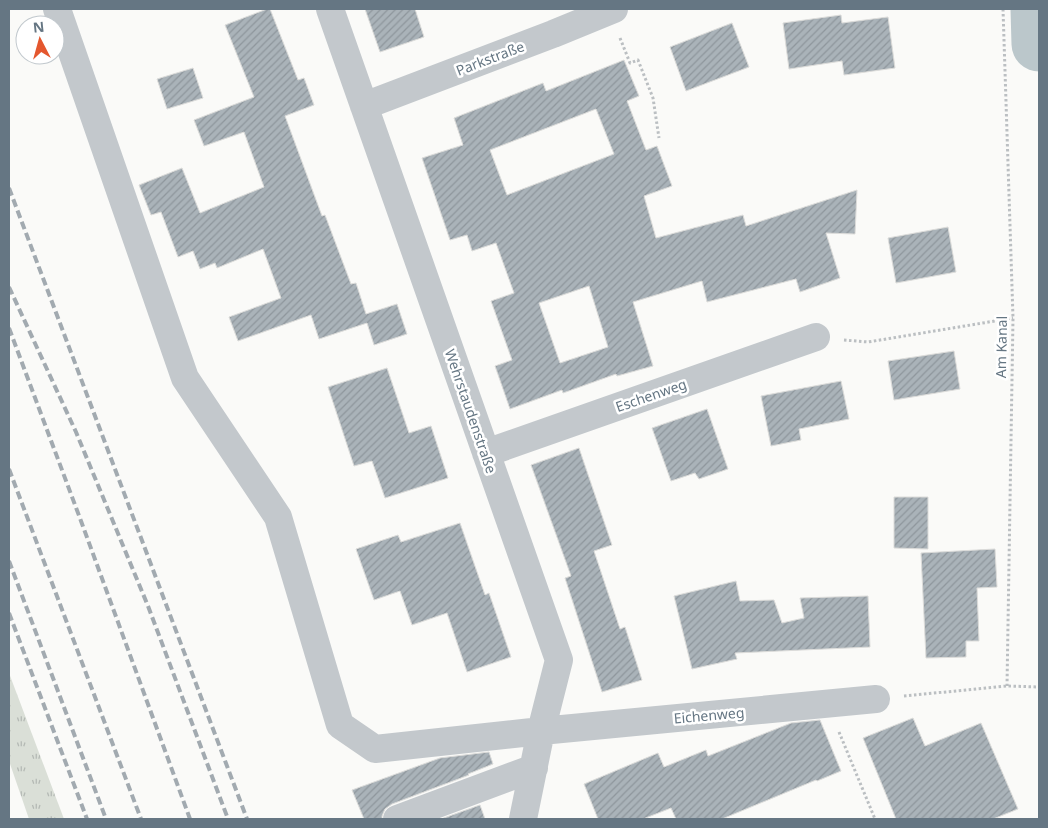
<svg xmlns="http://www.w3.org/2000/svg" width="1048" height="828" viewBox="0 0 1048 828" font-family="'Noto Sans',sans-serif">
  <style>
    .grass { fill: url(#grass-tufts) }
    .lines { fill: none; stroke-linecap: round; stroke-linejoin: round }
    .river { stroke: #bbc7cb; stroke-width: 55 }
    .building { fill: url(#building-hatch); stroke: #dcdcda; fill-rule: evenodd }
    .path { stroke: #bbbfc2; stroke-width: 3; stroke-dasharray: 2.5 2.5; stroke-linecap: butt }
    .minor { stroke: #c3c8cc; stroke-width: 28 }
    .rail { stroke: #a2aab0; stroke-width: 4; stroke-dasharray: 8 4; stroke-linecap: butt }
    .labels { text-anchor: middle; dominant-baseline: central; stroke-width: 5; stroke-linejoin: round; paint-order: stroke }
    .street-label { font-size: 14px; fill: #657683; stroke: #fff }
  </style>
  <defs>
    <pattern id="grass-tufts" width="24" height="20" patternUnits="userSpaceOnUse" patternTransform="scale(1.25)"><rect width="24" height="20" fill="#dadfd7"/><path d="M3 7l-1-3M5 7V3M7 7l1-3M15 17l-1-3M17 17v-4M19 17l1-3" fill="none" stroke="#b4b9b4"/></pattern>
    <pattern id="building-hatch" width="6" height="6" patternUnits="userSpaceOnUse" patternTransform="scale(1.25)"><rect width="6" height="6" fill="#aab3b9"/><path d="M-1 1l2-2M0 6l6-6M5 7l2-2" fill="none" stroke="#8e969c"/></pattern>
  </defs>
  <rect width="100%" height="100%" fill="#fafaf8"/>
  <path class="grass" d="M9 673 64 819H29L9 761Z"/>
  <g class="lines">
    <path class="river" d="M1038 9 1039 44"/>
  </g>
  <path class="building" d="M267 9H270L298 80 304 78 314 105 285 116 322 216 325 215 351 284 356 283 366 314 397 304 407 334 374 345 367 323 319 339 311 315 238 341 229 317 281 298 263 249 217 268 215 263 200 269 193 251 178 257 161 212 151 215 139 185 182 168 200 213 264 187 244 132 204 146 194 120 254 97 225 25Z
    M365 9H415L424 37 380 52Z
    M841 15 842 23 888 17 895 68 844 75 842 61 789 69 783 23Z
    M732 23 749 67 686 91 670 47Z
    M624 60 639 96 627 101 646 150 657 146 672 186 644 196 656 238 743 215 746 226 857 190 855 234 826 233 840 278 800 292 796 279 707 302 702 281 633 302 653 366 617 376 616 374 563 393 562 390 510 409 495 366 512 360 491 301 514 293 496 243 472 251 467 235 450 240 422 158 463 145 454 118 543 83 546 91ZM596 109 614 154 507 195 490 150ZM589 286 608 347 560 363 539 303Z
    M193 68 203 98 167 109 157 79Z
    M948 227 956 272 896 283 888 238Z
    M954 351 960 389 894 400 888 361Z
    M387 368 409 433 431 426 448 478 385 498 372 461 354 466 328 387Z
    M841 381 849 419 799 429 801 440 771 446 761 396Z
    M707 409 728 469 699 479 695 473 671 481 652 428Z
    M579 448 612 545 594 551 620 629 625 627 642 680 602 692 565 578 571 576 531 465Z
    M894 497H928V549L894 548Z
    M460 523 485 595 489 593 511 657 467 672 447 613 412 625 400 591 374 600 356 549 398 535 401 542Z
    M995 549 997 587 977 588 979 641H966V657L926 658 921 553Z
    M736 581 740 601 774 600 782 623 804 618 800 598 868 596 870 647 735 653 737 659 692 669 674 596Z
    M913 718 925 746 981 723 1018 809 993 819H896L863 738Z
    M820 720 841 771 817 781 816 780 722 819H676L671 808 643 819H598L584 784 658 753 664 767 706 750 708 756 791 723Z
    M489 752 493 764 468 774 469 775 392 804 385 809 382 816V819H364L352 790 440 758Z
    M480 805 485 819H441Z"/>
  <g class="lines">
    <path class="path" d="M1003 9 1013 318 1007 686
      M620 38 630 63 638 60 653 98 659 138
      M844 340 868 342 1013 318
      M904 696 1007 686 1039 687
      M839 732 875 819"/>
    <path class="minor" d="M57 9 185 378 278 517 340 725 375 749 541 731 876 699
      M330 9 559 660 541 731 523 819
      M364 106 553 34 614 9
      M486 453 816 337
      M397 819 534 768"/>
    <path class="rail" d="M9 188 247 819
      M9 287 76 432 148 606 228 819
      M9 328 81 521 190 819
      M9 469 141 819
      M9 561 106 819
      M9 613 87 819"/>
  </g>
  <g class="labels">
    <g class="street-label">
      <text transform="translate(490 58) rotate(-21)">Parkstraße</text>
      <text transform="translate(1001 347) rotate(-89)">Am Kanal</text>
      <text transform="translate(651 395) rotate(-19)">Eschenweg</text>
      <text transform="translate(471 411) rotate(71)">Wehrstaudenstraße</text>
      <text transform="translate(709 715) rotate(-5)">Eichenweg</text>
    </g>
  </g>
  <rect width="1048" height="828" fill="none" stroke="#657683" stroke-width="20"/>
  <g transform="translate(40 40) rotate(354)"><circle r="24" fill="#ffffff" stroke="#c1c8cd"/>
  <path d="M0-4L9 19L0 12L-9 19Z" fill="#e4572e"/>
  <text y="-8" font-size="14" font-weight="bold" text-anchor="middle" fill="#657683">N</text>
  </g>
</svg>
